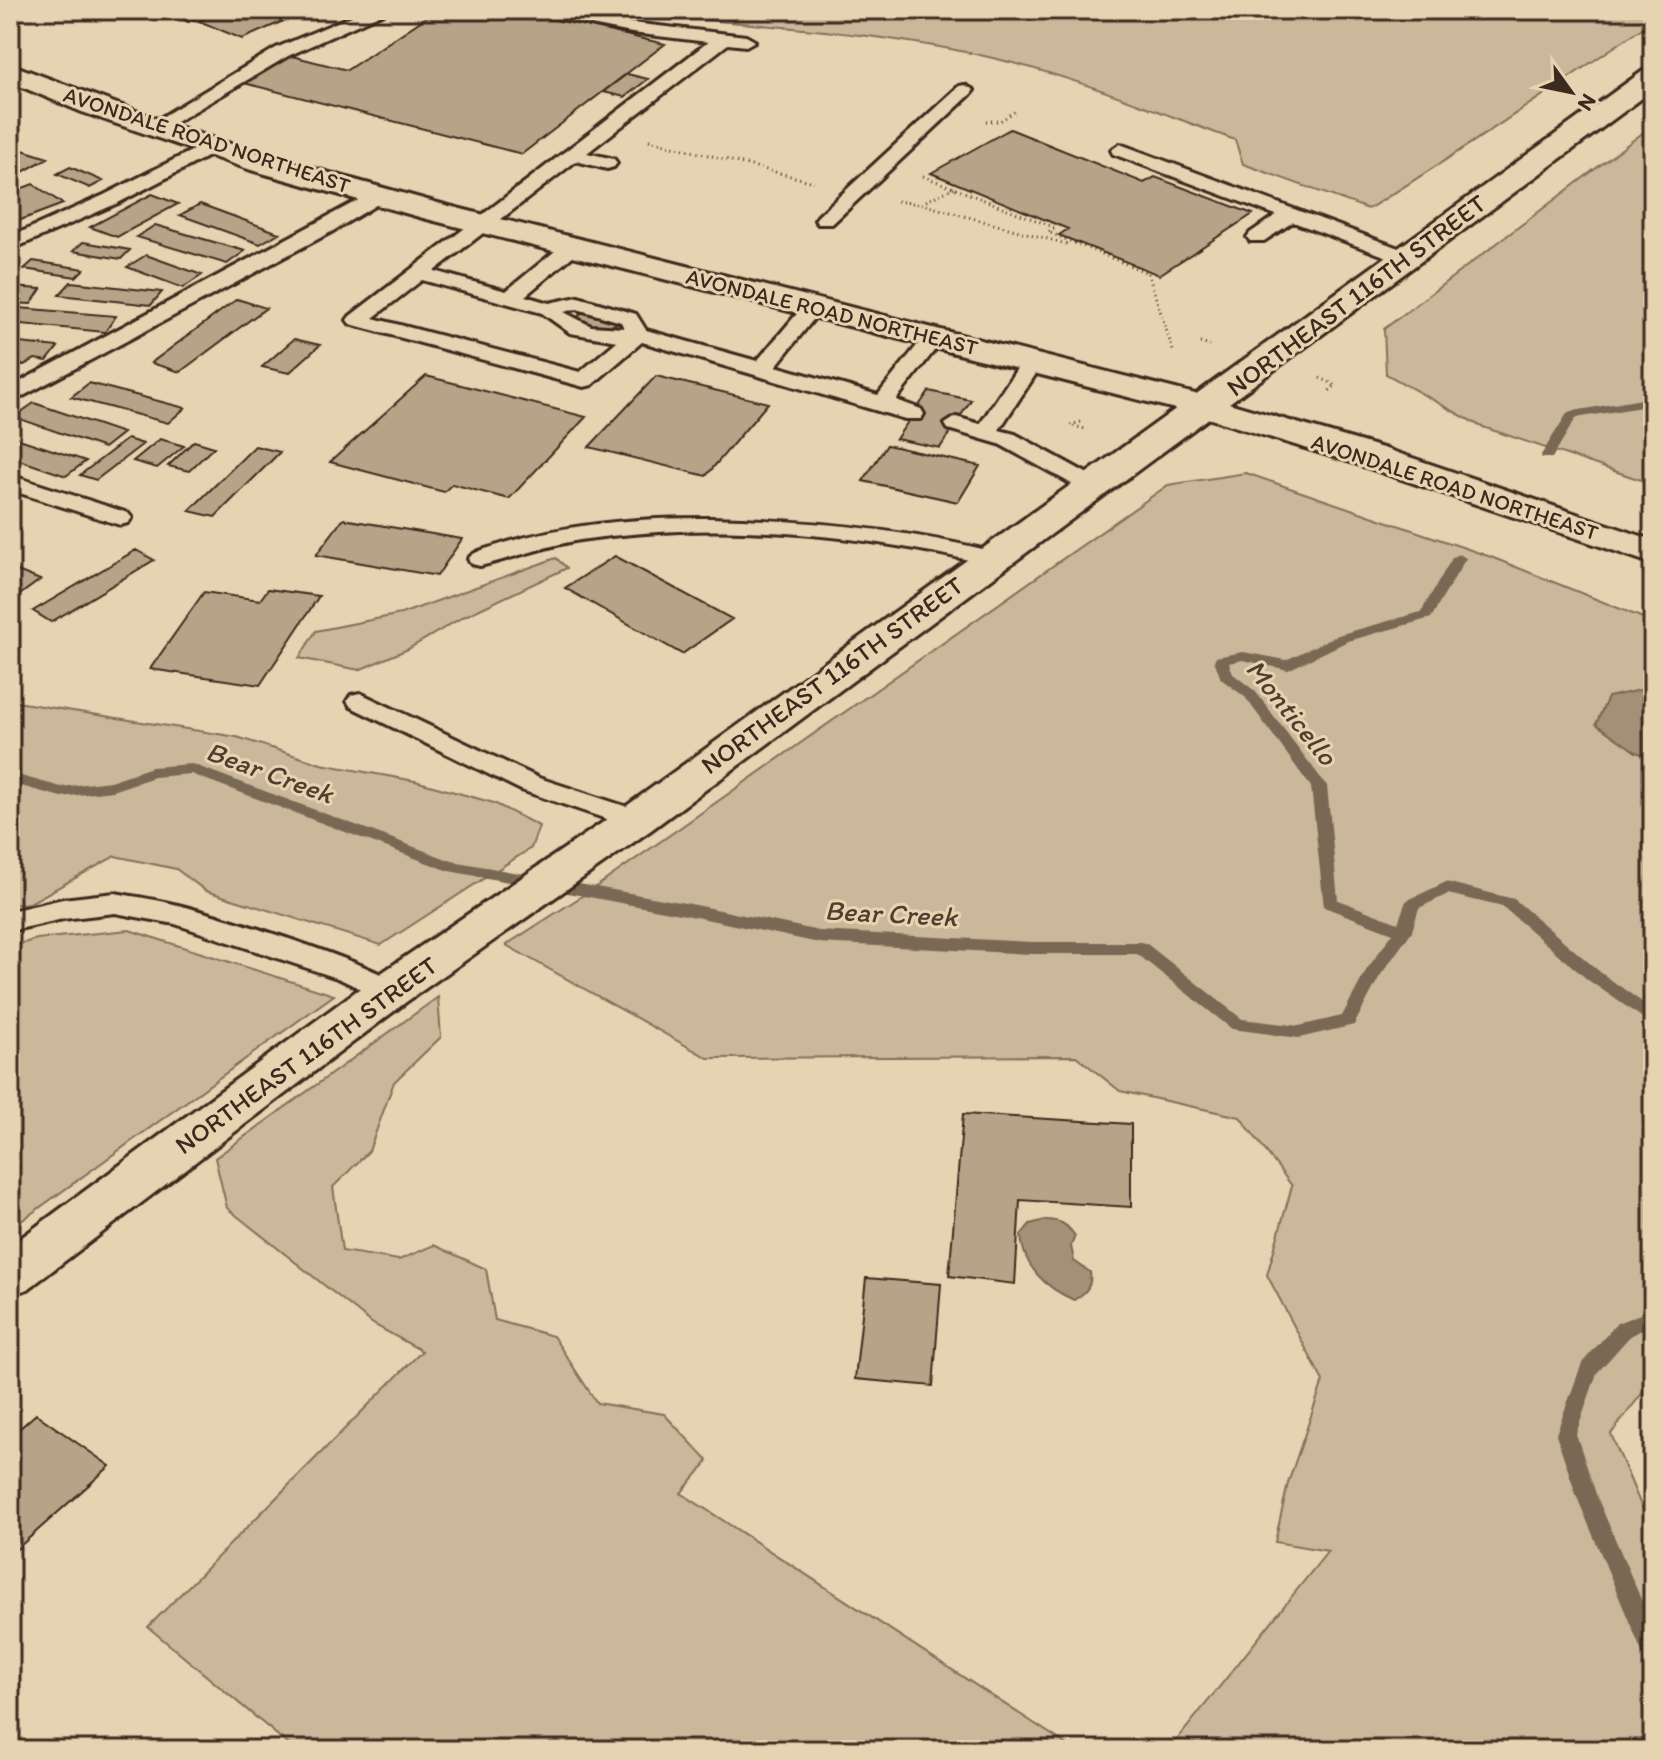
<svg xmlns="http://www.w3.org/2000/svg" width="1663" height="1760" viewBox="0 0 1663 1760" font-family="Itim,sans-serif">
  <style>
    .green { fill: #cbb799; stroke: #83705c; stroke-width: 2 }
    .water { fill: #a39077; stroke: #796753; stroke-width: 2 }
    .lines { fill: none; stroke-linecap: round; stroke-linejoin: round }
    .stream { fill: #796753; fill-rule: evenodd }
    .building { fill: #b7a488; stroke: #3b2a1e; stroke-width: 2 }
    .service-casing { stroke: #3b2a1e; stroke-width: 6 }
    .tertiary-casing { stroke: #3b2a1e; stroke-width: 6 }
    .secondary-casing { stroke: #3b2a1e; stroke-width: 6 }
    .path { stroke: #3b2a1e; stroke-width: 3; stroke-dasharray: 1 4; stroke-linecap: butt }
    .service { fill: #e7d3b1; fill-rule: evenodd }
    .tertiary { fill: #e7d3b1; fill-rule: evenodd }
    .secondary { fill: #e7d3b1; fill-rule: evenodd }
    .labels { text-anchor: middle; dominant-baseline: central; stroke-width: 6; stroke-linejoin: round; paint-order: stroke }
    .far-street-label { font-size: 22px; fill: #3b2a1e; stroke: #e7d3b1 }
    .street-label { font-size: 26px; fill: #3b2a1e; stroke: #e7d3b1 }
    .water-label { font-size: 28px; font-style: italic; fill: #503e30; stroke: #e7d3b1 }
  </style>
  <rect width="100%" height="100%" fill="#e7d3b1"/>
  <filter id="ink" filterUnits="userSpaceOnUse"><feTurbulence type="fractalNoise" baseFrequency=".0125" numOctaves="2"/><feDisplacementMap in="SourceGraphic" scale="16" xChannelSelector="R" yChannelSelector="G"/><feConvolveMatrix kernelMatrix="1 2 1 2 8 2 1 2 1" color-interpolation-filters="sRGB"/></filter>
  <g filter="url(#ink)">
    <path class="green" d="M598 10H1653V21C1558 84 1465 150 1368 209L1243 164 1235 140C1158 112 1081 79 1001 60 869 28 733 25 598 10Z
      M1653 125V484L1480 426 1386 374 1384 329Z
      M1246 473 1491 557 1653 622V1379L1611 1434 1653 1534V1750H1169L1328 1551 1275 1542 1288 1483 1323 1381 1267 1275 1292 1186 1240 1117 1120 1091 1076 1056 708 1058 506 945 590 891 1168 485Z
      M556 558 567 568 463 617 408 649 359 670 299 658 316 631 401 614Z
      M10 701 237 737 321 764 415 781 494 803 539 826 531 848 381 945 206 891 176 869 115 856 30 903 10 905Z
      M129 930 334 995 10 1229V947L37 939Z
      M438 997 441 1037 394 1082 369 1151 333 1187 342 1251 399 1260 434 1245 486 1269 495 1320 553 1336 597 1403 664 1414 708 1461 681 1493 1075 1750H295L148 1627 422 1351 373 1324 227 1208 215 1158Z"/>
    <path class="water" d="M1653 687V758L1636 752 1596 724 1608 697Z
      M1045 1220C1060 1220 1067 1224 1075 1236L1071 1246 1074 1261 1090 1272C1092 1286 1087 1292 1074 1300 1046 1288 1023 1267 1021 1235L1030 1224Z"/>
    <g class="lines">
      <path class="stream" d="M1653 397V405L1576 418 1552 458H1542L1541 455 1568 412Z
        M1459 554 1466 558 1431 618 1348 641 1288 670 1243 660 1229 663 1233 674 1255 691 1327 786 1338 900 1398 923 1406 901 1446 882 1514 899 1600 972 1653 1010V1025L1588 980 1503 907 1448 894 1419 908 1412 931 1380 976 1354 1025 1299 1038 1232 1029 1137 954H1031L819 943 696 917 449 871 191 774 154 777 112 791 61 797 10 783V773L61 787 110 781 152 767 192 764 452 861 696 905 819 931 1031 942H1141L1147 944 1242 1019 1299 1026 1342 1016 1367 969 1393 933 1324 907 1311 787 1245 697 1221 679 1214 660 1216 657 1243 652 1286 660 1338 635 1421 612 1452 558Z
        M1653 1309V1325L1631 1335 1597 1373 1576 1434 1597 1497 1653 1627V1662L1645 1659 1642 1652 1577 1497 1556 1434 1582 1363 1617 1323Z"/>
    </g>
    <path class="building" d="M225 10H309L242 39 199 21Z
      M437 10H516L665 44 522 154 244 83 288 55 347 70Z
      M627 74 648 79 625 97 603 92Z
      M1010 129 1144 183 1155 177 1253 214 1159 275 1059 235 1068 229 931 173Z
      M1010 129 1144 183 1155 177 1253 214 1159 275 1059 235 1068 229 931 173Z
      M10 146 48 158 10 179Z
      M70 167 103 181 90 188 57 174Z
      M33 184 63 204 10 224V193Z
      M152 194 178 204 117 237 90 227Z
      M200 204 279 233 260 244 180 215Z
      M155 225 245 251 227 264 137 237Z
      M83 242 130 250 121 259 73 251Z
      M146 255 202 275 183 288 127 267Z
      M33 261 84 269 76 277 24 269Z
      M71 282 162 292 151 305 59 295Z
      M10 287 41 289 31 304 10 303Z
      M237 299 266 308 180 372 151 363Z
      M19 308 116 316 105 332 10 323Z
      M585 310 620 319 608 331 572 322Z
      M294 339 320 345 289 373 262 367Z
      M10 342 58 347 47 361 35 359 24 365 10 364Z
      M426 376 586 417 509 499 452 484 444 492 330 462Z
      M656 376 768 403 706 476 589 447Z
      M89 383 185 408 168 423 71 397Z
      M929 391 971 400 940 448 896 439Z
      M34 403 123 433 104 448 14 417Z
      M10 436 86 461 66 476 10 457Z
      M127 439 143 444 96 480 80 475Z
      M160 439 184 446 157 468 133 461Z
      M194 441 214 447 189 471 168 466Z
      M887 445 980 466 958 502 863 481Z
      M255 446 280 452 215 517 189 511Z
      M343 519 462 539 437 576 316 555Z
      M136 550 154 560 51 622 33 611Z
      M615 556 732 619 682 654 565 588Z
      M10 568 40 580 10 602Z
      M268 589 319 596 260 685 150 669 204 592 260 600Z
      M963 1114 1131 1124V1207L1020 1200 1015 1284 949 1276Z
      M866 1278 941 1284 933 1386 855 1379Z
      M36 1414 110 1466 10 1555V1437Z"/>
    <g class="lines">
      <g class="service-casing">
        <path id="service" d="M208 10 188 20 179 15 185 10Z
          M366 10H390L288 56 161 131 154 133 145 127 276 48Z
          M531 10H566L632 23 746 36 755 41 746 46 728 44 587 153 614 159 617 163 614 167 607 169 576 161 434 271 506 291 566 242H580L583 246 580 250 525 296 549 303 578 297 585 299 636 314 646 330 757 361 806 303H820L823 307 820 311 776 366 878 395 926 334H940L944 338 896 400 921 409 924 414 921 419H905L642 342 592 385 584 387 350 324 347 320 350 316 708 42 632 33 540 15ZM422 280 542 313 570 333 617 341 580 372 373 318ZM577 309 621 322 624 328 591 326 564 312Z
          M965 85 974 90 971 94 832 224H818L815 220 818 216 959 86Z
          M213 140 220 142 222 146 220 150 118 203 10 250V237L104 195Z
          M1120 144 1412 253 1415 257 1405 263 1398 261 1293 222 1264 241H1250L1247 237 1250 233 1276 215 1113 154 1111 150Z
          M379 189 389 195 386 199 333 231 10 403V387Z
          M1032 357 1043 363 999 430 1015 434 1099 480 1103 485 1099 490H1083L999 444 948 429 945 424 956 417 980 424 1024 358Z
          M10 475 128 513 132 518 128 523 120 525 10 490Z
          M710 518C808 520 904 529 999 553L1003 558 999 563 991 565C859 533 715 520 580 540 545 546 514 558 480 566L472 564 468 559C474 551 486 549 495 546 565 523 637 518 710 518Z
          M360 693 539 778 646 813 650 820 646 827 636 829 521 790 351 707 347 701 351 695Z
          M115 893C137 897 160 900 182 906 216 915 392 968 405 990L400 998 390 1001 380 998 340 979 175 924 115 913 63 919 10 931V911L63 899Z"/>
      </g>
      <g class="tertiary-casing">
        <path id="tertiary" d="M1653 69V90L651 830 406 1002 28 1289 10 1295V1246L374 978 621 810 1643 71Z"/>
      </g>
      <g class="secondary-casing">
        <path id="secondary" d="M10 64 187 130 272 157 445 205 1215 399 1386 449 1653 540V564L1360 465 1191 413 423 218 251 170 82 112 10 82Z"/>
      </g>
      <path class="path" d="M986 121H1000L1017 110
        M649 140 814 182
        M923 176 1056 228 1048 232 1148 273 1174 354
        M897 201 920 204 955 187
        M921 204 1070 245
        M1200 343 1210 346
        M1320 378 1336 385 1328 392
        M1081 422 1070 425 1085 429"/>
      <use href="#service" class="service"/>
      <use href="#tertiary" class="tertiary"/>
      <use href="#secondary" class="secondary"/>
    </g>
  </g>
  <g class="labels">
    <g class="far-street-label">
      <text transform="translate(207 140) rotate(18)">AVONDALE ROAD NORTHEAST</text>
      <text transform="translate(832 312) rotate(14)">AVONDALE ROAD NORTHEAST</text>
      <text transform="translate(1455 487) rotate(18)">AVONDALE ROAD NORTHEAST</text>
    </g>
    <g class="street-label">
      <text transform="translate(1356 295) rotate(-37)">NORTHEAST 116TH STREET</text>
      <text transform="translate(832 675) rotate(-36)">NORTHEAST 116TH STREET</text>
      <text transform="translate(306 1055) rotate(-36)">NORTHEAST 116TH STREET</text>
    </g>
    <g class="water-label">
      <text transform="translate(1292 712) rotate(51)">Monticello</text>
      <text transform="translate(270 772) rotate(20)">Bear Creek</text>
      <text transform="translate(891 913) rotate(3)">Bear Creek</text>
    </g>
  </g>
  <rect width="1663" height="1760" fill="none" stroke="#e7d3b1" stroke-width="40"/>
  <rect x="20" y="20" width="1623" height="1720" fill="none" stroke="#3b2a1e" stroke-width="3" filter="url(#ink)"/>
  <g transform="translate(1571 92) rotate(123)" stroke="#e7d3b1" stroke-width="6" paint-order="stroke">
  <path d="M0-6L14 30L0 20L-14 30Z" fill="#3b2a1e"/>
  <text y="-12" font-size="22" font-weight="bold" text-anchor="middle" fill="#3b2a1e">N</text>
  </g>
</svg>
